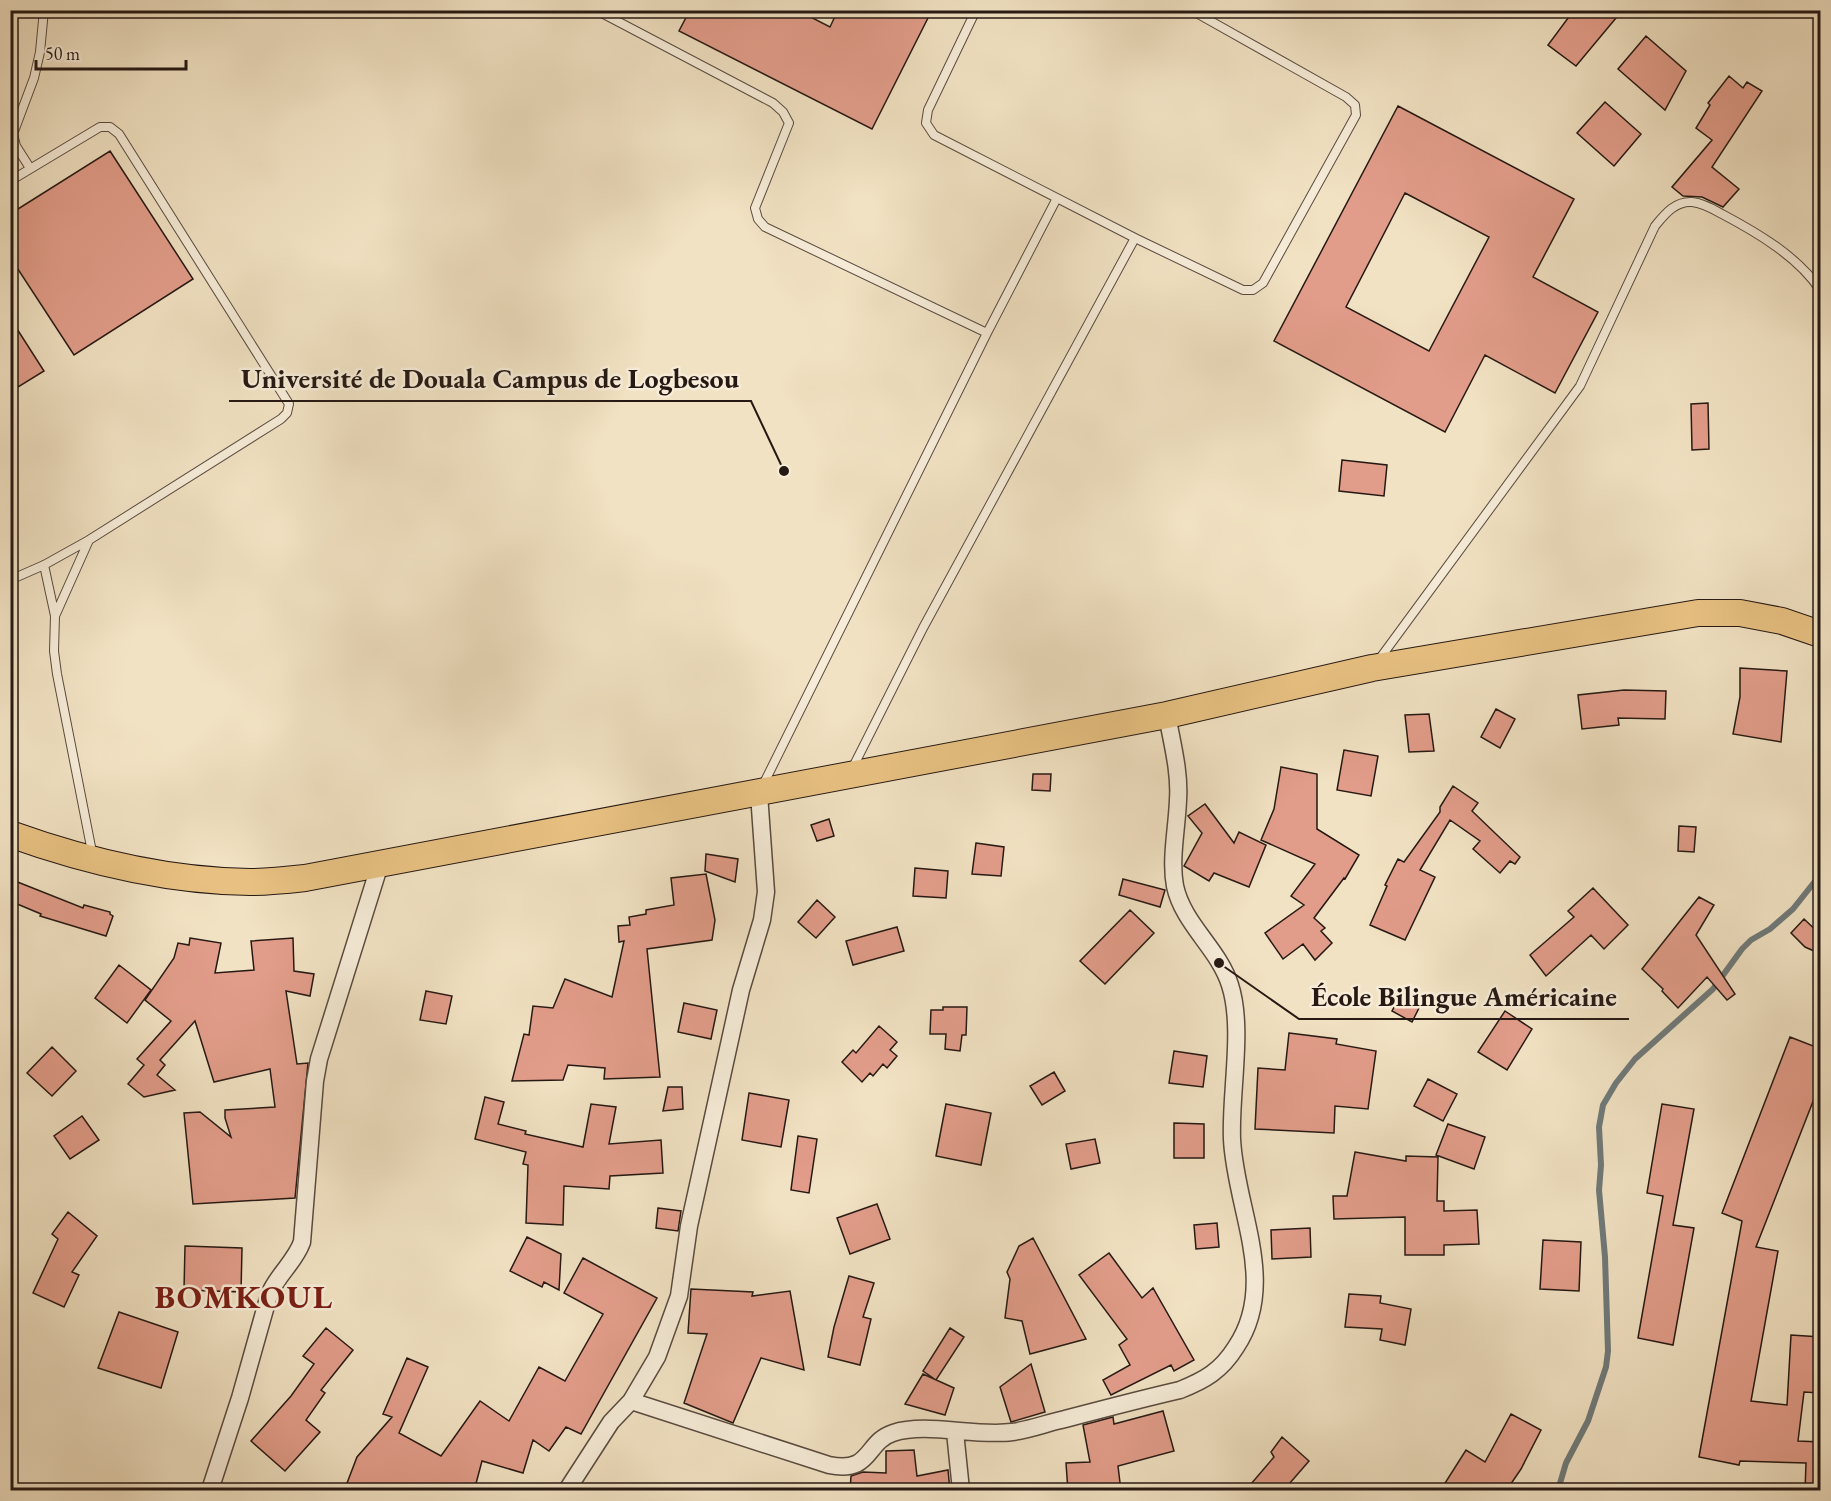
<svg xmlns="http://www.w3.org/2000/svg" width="1831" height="1501" viewBox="0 0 1831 1501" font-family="'EB Garamond',serif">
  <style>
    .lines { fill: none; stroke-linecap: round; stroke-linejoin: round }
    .stream { stroke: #6f7a7a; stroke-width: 6 }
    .building { fill: #e29d8a; stroke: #261914; stroke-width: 1.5; fill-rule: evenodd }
    .service-casing { stroke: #594b40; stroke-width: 10 }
    .minor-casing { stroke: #594b40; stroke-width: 19 }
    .primary-casing { stroke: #261914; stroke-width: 28 }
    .service { stroke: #f6ecd8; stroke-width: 8 }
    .minor { stroke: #f6ecd8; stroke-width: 16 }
    .primary { stroke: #e8c182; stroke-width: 26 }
    .labels { text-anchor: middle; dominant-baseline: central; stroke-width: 5; stroke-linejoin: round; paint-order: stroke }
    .district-label { font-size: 33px; font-weight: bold; letter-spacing: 1.5px; fill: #7a1f14; stroke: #f6ecd8 }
    .leader { fill: none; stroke: #261914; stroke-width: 2 }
    .callout-dot { fill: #261914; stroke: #f6ecd8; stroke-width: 2 }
    .callout-label { font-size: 28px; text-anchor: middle; font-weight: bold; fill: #261914; stroke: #f6ecd8; stroke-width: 5; stroke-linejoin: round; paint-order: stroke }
  </style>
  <rect width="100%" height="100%" fill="#f1e2c3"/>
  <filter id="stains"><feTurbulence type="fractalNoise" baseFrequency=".00333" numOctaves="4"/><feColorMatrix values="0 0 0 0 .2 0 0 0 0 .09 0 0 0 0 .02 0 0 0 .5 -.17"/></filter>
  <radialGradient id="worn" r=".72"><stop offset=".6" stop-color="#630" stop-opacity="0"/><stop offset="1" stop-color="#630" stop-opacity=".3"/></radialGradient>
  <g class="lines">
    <path class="stream" d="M1558 1490 1566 1463 1588 1421 1606 1367 1608 1351 1605 1257 1599 1190 1601 1165 1599 1127 1603 1105 1616 1083 1635 1059 1713 989 1742 949 1751 940 1770 929 1793 909 1820 875"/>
  </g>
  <path class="building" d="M690 10H797L830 27 838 10H932L872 129 679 31Z
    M1574 10H1608L1616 18 1576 66 1548 45Z
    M1646 36 1686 71 1665 110 1618 69Z
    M1729 76 1743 88 1747 82 1762 91 1712 167 1739 189 1723 207 1702 197 1683 196 1672 187 1712 140 1696 128 1710 105 1708 103Z
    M1605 102 1641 134 1614 166 1577 133Z
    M1398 106 1574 199 1533 277 1598 312 1555 393 1485 355 1445 432 1274 341ZM1405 193 1489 237 1429 351 1346 307Z
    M110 151 193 279 74 355 10 257V214Z
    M10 318 44 371 10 392Z
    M1708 403 1709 449 1692 450 1691 404Z
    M1342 460 1387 465 1384 496 1339 491Z
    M1740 668 1787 671 1781 742 1733 734 1740 697Z
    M1624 690 1666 691 1665 719 1618 718 1619 725 1582 729 1578 695Z
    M1496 709 1515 719 1500 748 1481 737Z
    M1429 714 1434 751 1409 752 1405 715Z
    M1344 750 1378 756 1371 796 1337 790Z
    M1281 767 1317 774V829L1359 855 1345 879 1344 878 1314 918 1325 928 1321 931 1332 943 1315 960 1303 944 1283 959 1265 933 1304 905 1291 896 1315 864 1261 840 1274 809Z
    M1033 774H1051L1050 791 1032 790Z
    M1453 786 1478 803 1472 811 1520 857 1515 864 1510 861 1500 873 1473 849 1480 841 1450 820 1420 870 1435 877 1405 940 1370 925 1387 886 1385 885 1398 859 1404 862 1440 812V807Z
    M1205 804 1234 843 1239 832 1266 845 1249 887 1214 873 1209 881 1184 866 1202 833 1188 816Z
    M829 819 834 836 817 841 811 825Z
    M1679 826 1696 827 1694 852 1678 851Z
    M976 843 1004 847 1001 876 972 874Z
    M706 854 738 859 735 882 705 871Z
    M915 868 948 871 946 898 913 896Z
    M706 874 715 920 712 940 647 949 660 1077 604 1079 605 1068 568 1065 563 1080 512 1081 524 1034 529 1035 533 1006 553 1008 565 979 612 997 624 941 619 942 618 926 630 925 629 917 646 914V910L674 905 671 878Z
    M10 879 83 908 84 905 110 912V914L113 916 106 936 40 916 41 914 10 901Z
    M1123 879 1165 890 1160 907 1119 895Z
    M1593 888 1628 925 1604 949 1591 935 1546 976 1530 955 1574 917 1568 911Z
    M1699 897 1714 905 1696 935 1735 994 1727 1000 1707 977 1678 1008 1662 991 1663 989 1642 969Z
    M817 900 835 917 816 938 798 922Z
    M1130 910 1154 933 1105 984 1080 961Z
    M1804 919 1821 935V954L1805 947 1791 933Z
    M897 927 904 951 853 965 846 941Z
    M190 938 221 943 215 973 254 970 251 941 293 938 294 971 314 974 310 996 286 991 297 1064 308 1063 295 1198 193 1204 184 1113 200 1112 231 1137 225 1118V1110L275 1107 270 1069 214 1082 195 1021 160 1060 165 1065 157 1075 175 1090 144 1097 128 1084 144 1065 137 1059 171 1021 145 1000 174 958 178 943 189 945Z
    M119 965 151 990 127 1023 95 998Z
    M1404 989 1423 1000 1412 1022 1392 1011Z
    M426 991 452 996 446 1024 420 1020Z
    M684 1003 717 1010 711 1039 678 1032Z
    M943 1007H967L966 1035H962L960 1051 945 1049 946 1034H930L931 1010H943Z
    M1505 1011 1532 1029 1507 1070 1478 1052Z
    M879 1026 897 1042 890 1050 897 1056 887 1068 883 1064 873 1076 870 1073 862 1082 842 1062 853 1050 856 1053Z
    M1289 1033 1337 1039 1336 1044 1376 1051 1368 1109 1335 1106 1334 1133 1255 1129 1258 1068 1285 1070Z
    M1790 1037 1821 1049V1081L1756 1247 1778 1251 1751 1401 1787 1405 1791 1335 1821 1337 1820 1393 1804 1392 1798 1441 1821 1442V1491H1805L1806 1463 1740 1461 1739 1465 1699 1457 1742 1221 1722 1213Z
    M52 1047 76 1071 52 1096 27 1073Z
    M1174 1051 1207 1056 1203 1087 1169 1083Z
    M1054 1072 1065 1091 1042 1105 1030 1086Z
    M1428 1079 1457 1094 1443 1121 1414 1106Z
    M668 1087H682L683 1109 663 1111Z
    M749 1093 789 1100 781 1147 742 1140Z
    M485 1097 504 1102 498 1124 526 1131 525 1134 583 1147 591 1104 616 1107 609 1144 661 1140 663 1173 610 1176 609 1189 564 1186 563 1225 526 1223 528 1165 523 1164 526 1152 475 1139Z
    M946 1104 991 1113 981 1165 936 1156Z
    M1662 1104 1694 1109 1673 1225 1694 1228 1673 1345 1638 1338 1663 1196 1647 1193Z
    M82 1116 99 1140 70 1159 54 1136Z
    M1174 1123 1204 1124V1158H1174Z
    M1448 1124 1485 1137 1474 1169 1436 1155Z
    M798 1136 817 1139 809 1193 791 1190Z
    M1095 1139 1100 1163 1071 1169 1066 1144Z
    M1355 1152 1406 1161V1156L1438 1157 1437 1201H1444V1211L1477 1210 1479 1244 1444 1245V1255H1405V1217L1334 1219 1333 1196H1347Z
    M877 1204 890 1239 850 1254 837 1218Z
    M658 1208 681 1211 678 1231 656 1228Z
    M68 1212 97 1236 72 1272 79 1275 64 1307 33 1293 58 1239 52 1234Z
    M1217 1223 1219 1247 1196 1249 1194 1225Z
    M1310 1228 1311 1257 1272 1259 1271 1230Z
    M527 1237 561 1254 559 1290 544 1282 542 1287 510 1271Z
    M1033 1238 1086 1339 1030 1354 1022 1321 1005 1318 1010 1279 1007 1272 1019 1246Z
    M1543 1240 1581 1242 1579 1291 1540 1289Z
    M185 1246 242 1248 241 1292 184 1290Z
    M1109 1253 1142 1298 1153 1288 1194 1360 1174 1371 1171 1365 1111 1395 1103 1380 1130 1365 1119 1345 1127 1339 1079 1275Z
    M583 1258 657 1298 581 1434 566 1427 549 1451 533 1440 523 1473 482 1461 474 1491H344L357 1457 392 1417 383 1414 407 1358 428 1367 399 1433 441 1456 480 1401 509 1421 539 1367 565 1381 603 1314 564 1293Z
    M849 1276 874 1283 863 1317 871 1319 860 1365 828 1357 834 1327Z
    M691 1289 753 1292 752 1296 790 1291 804 1370 761 1358 733 1423 684 1403 707 1334 688 1333Z
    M1349 1294 1381 1296 1380 1303 1411 1309 1405 1345 1380 1340 1382 1329 1345 1327Z
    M119 1312 178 1332 161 1388 98 1368Z
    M326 1328 353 1350 321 1390 325 1393 306 1420 320 1432 285 1471 251 1441 291 1396 314 1364 303 1356Z
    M950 1328 964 1337 936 1380 923 1371Z
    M1031 1364 1045 1412 1011 1422 1000 1387Z
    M923 1374 954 1388 945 1415 905 1404Z
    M1163 1411 1174 1451 1118 1466 1121 1491H1068L1066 1463 1090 1462 1083 1425 1113 1417 1114 1424Z
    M1511 1414 1541 1430 1521 1469 1506 1491H1440L1466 1450 1485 1462Z
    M1282 1437 1309 1461 1283 1491H1245L1274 1457 1271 1452Z
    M914 1450 917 1476 948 1470 950 1491H850L851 1476 863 1472 886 1473V1451Z"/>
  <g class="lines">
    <g class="service-casing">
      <path id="service" d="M596 10 773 103 783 112 789 123 755 208 758 219 765 227 987 333
        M976 10 928 110 926 123 934 135 1135 238 1243 290H1253L1263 283 1356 115 1355 105 1346 97 1191 10
        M30 168 16 146 13 134 34 78 40 52 44 10
        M10 181 100 127H110L119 134 289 404 287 413 281 419 89 540 44 565 10 580
        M44 565 55 616 54 651 57 674 93 857
        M55 616 89 540
        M1378 661 1580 386 1655 226C1665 214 1675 201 1692 202 1703 203 1713 209 1722 214 1756 232 1799 257 1820 290
        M851 771 923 628 1135 238
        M763 785 987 333 1057 198"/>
    </g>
    <g class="minor-casing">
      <path id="minor" d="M631 1401 829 1465C872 1474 865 1442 893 1433 926 1422 975 1437 1012 1432 1029 1430 1047 1423 1065 1419 1103 1409 1141 1399 1180 1390 1205 1380 1221 1371 1236 1347 1279 1283 1235 1208 1232 1139 1230 1093 1244 1028 1230 985 1219 949 1183 924 1175 886 1170 859 1177 828 1178 800 1180 772 1172 743 1167 715
        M955 1432 961 1490
        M210 1490 240 1398 269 1295C277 1275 295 1262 302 1242L315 1081 319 1059 380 864
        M567 1490 611 1422 631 1401 657 1357 679 1296 689 1226 741 990 762 920 766 892 759 794"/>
    </g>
    <g class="primary-casing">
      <path id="primary" d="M10 834C88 862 167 881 250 882 268 882 287 880 305 878L1167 715 1372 668 1698 613H1740L1782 621 1820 634"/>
    </g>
    <use href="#service" class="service"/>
    <use href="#minor" class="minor"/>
    <use href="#primary" class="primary"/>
  </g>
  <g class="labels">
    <g class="district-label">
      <text x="244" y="1296">BOMKOUL</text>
    </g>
  </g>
  <path class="leader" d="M784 471L751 401H229M1219 963L1299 1019H1629"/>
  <g class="callout-dot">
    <circle cx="784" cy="471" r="6"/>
    <circle cx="1219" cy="963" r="6"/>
  </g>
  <g class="callout-label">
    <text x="490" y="388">Université de Douala Campus de Logbesou</text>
    <text x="1464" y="1006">École Bilingue Américaine</text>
  </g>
  <rect width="1831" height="1501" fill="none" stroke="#f1e2c3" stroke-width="36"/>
  <rect x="12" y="12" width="1807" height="1477" fill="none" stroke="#261914" stroke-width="3"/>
  <rect x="18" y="18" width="1795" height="1465" fill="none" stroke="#261914" stroke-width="1.5"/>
  <path d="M36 60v9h150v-9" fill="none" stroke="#261914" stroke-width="3"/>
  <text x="45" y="60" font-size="18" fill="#261914" stroke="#f6ecd8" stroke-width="4.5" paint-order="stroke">50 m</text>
  <rect width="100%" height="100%" filter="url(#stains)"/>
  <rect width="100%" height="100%" fill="url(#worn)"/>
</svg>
